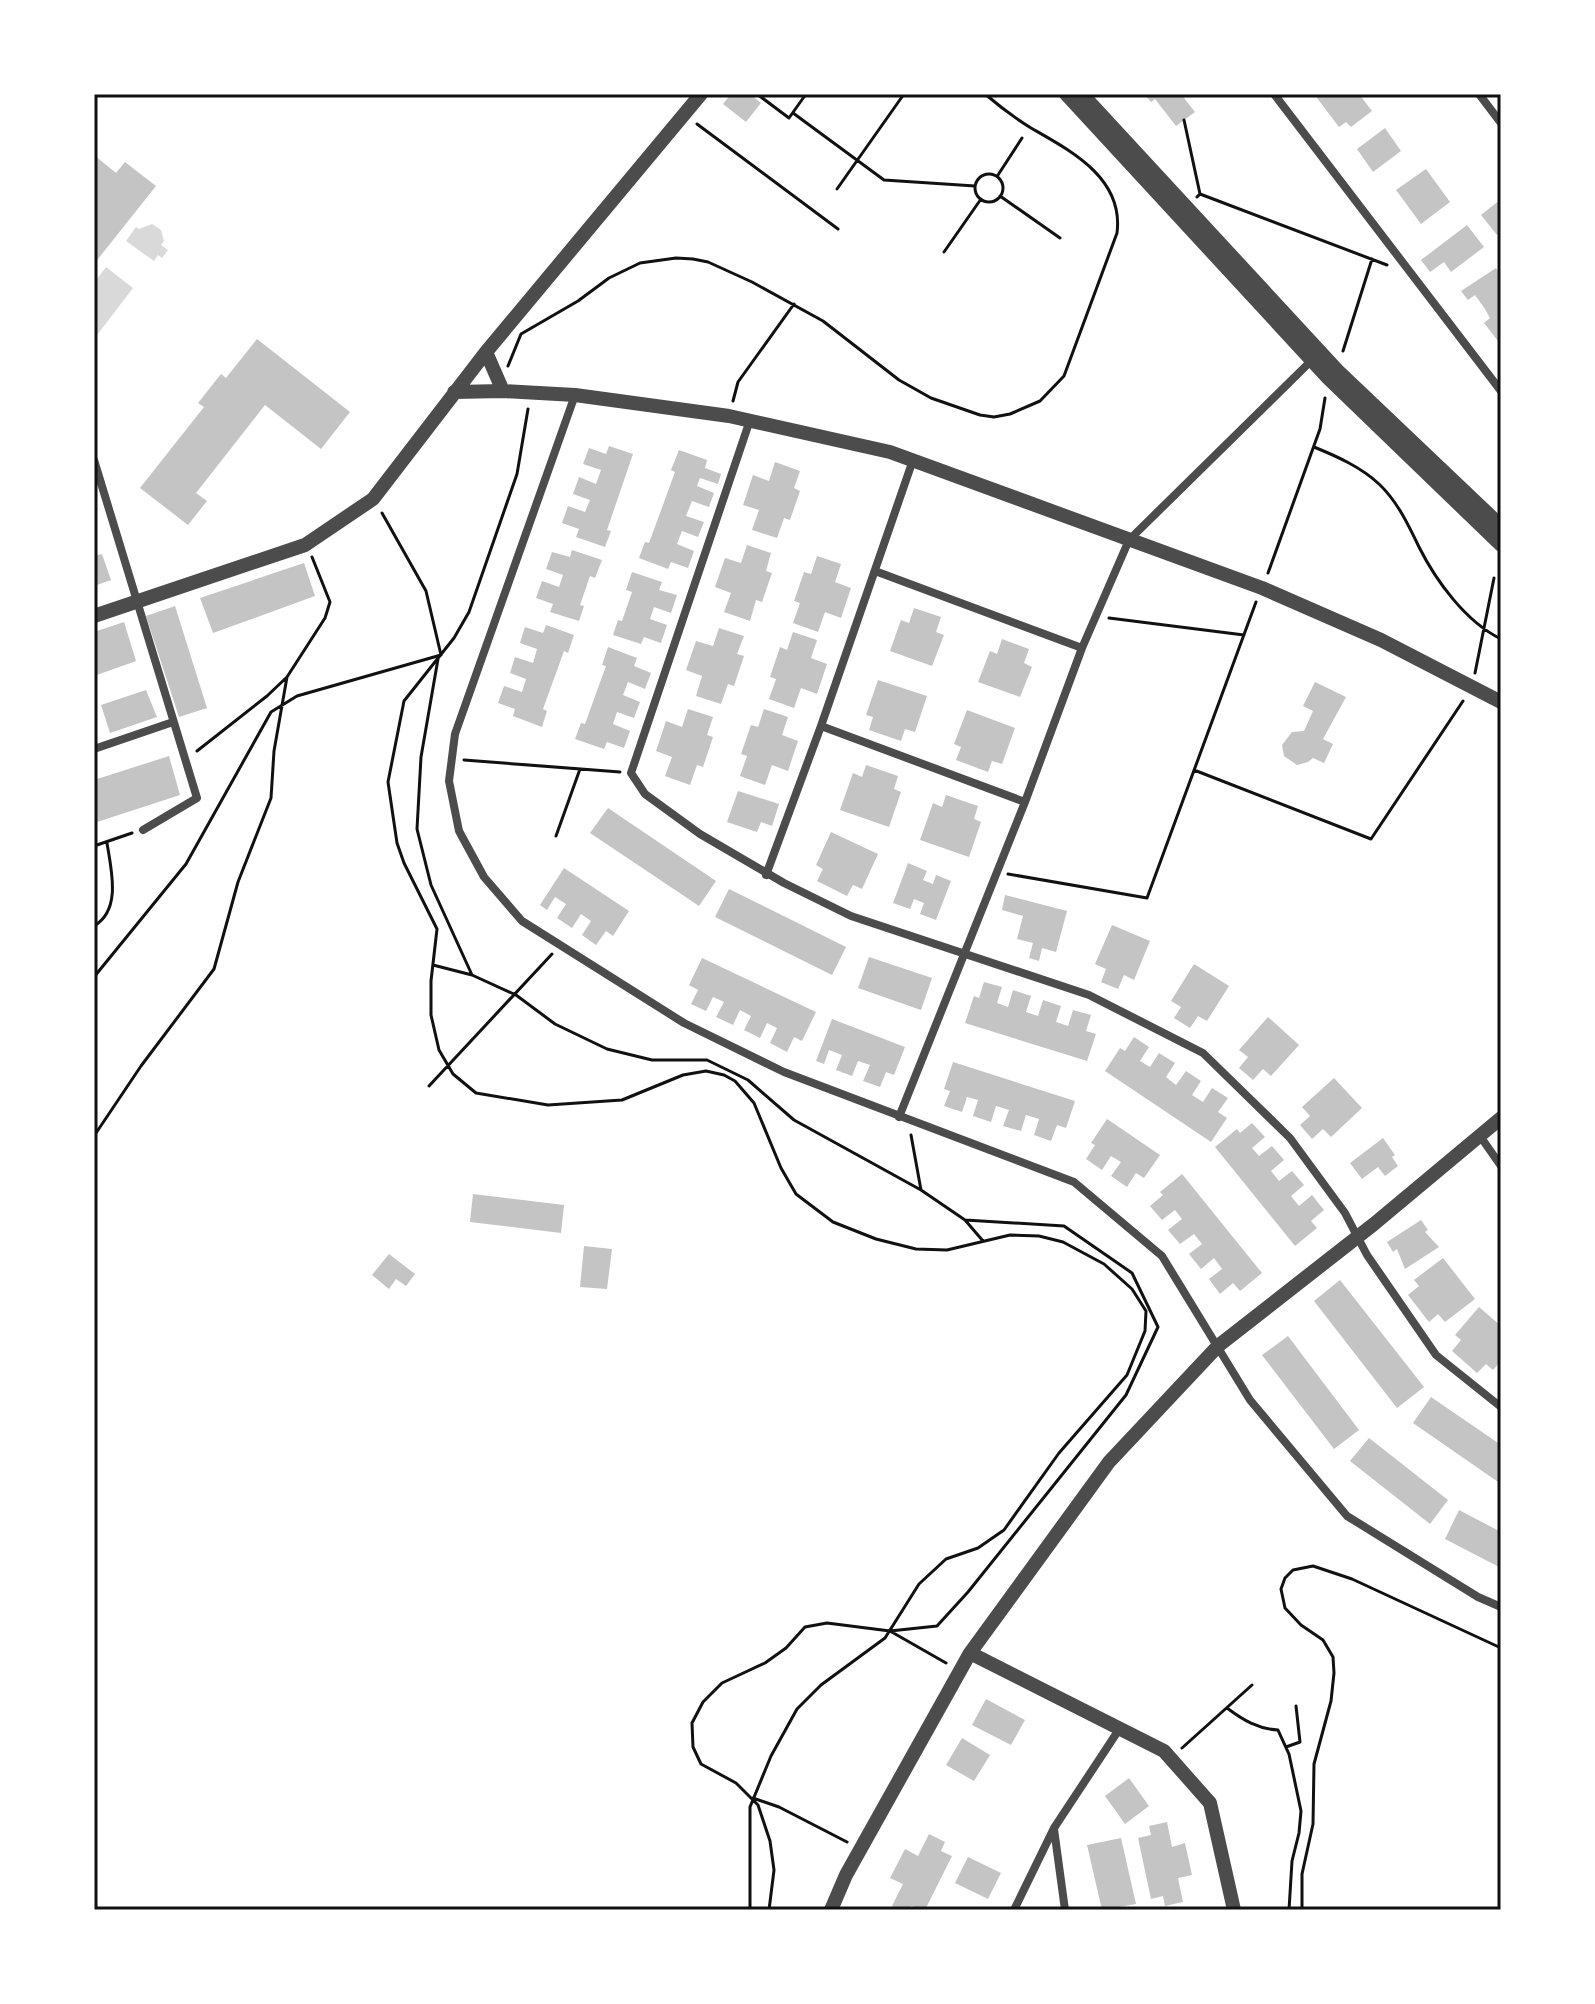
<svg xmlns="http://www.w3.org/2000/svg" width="1595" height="2004" viewBox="0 0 1595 2004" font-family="'IBM Plex Serif',serif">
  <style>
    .water { fill: #d9d9d9 }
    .building { fill: #c4c4c4 }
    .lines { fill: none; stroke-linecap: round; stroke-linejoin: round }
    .path { stroke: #111; stroke-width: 3 }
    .minor { stroke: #4c4c4c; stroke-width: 8 }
    .tertiary { stroke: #4c4c4c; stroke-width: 14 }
    .neatline { fill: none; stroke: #111; stroke-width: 3 }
  </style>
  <rect width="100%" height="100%" fill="#fff"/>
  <path class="water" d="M152 224 161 230 164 241 161 245 168 250 162 258 158 255 154 261 126 241 136 227 139 229Z
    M106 267 133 288 94 339V283Z"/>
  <path class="building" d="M731 94H750L761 103 746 122 723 104Z
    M1144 94H1189L1184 98 1195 112 1176 126 1155 99 1151 102Z
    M1314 94H1359L1372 111 1351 127 1346 122 1339 127Z
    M1385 128 1401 151 1373 172 1357 149Z
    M94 155 116 173 125 162 156 186 94 264Z
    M1426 169 1450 202 1421 224 1396 190Z
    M1501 199V231L1497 235 1481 215Z
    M1467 225 1484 247 1451 272 1444 262 1430 272 1421 260Z
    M1496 268 1501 275V345L1484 323 1490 318 1485 309 1475 295 1468 300 1461 291Z
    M257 339 350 412 321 449 265 405 196 493 207 501 188 525 140 488 204 407 198 403 221 374 226 378Z
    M609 446 633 454 607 530 611 531 605 547 576 537 579 529 562 523 568 506 585 512 590 500 573 494 579 477 596 484 601 470 583 464 589 448 606 454Z
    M679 450 707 460 705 468 721 474 718 484 700 478 697 486 714 493 709 507 692 501 686 516 704 522 698 537 682 531 677 544 694 551 688 568 671 562 668 569 639 558 645 542 649 543 675 472 671 470Z
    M775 462 800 471 794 488 800 491 790 520 784 518 777 538 752 530 759 510 743 505 753 475 769 481Z
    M747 545 771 553 766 571 772 573 762 602 756 600 750 621 724 612 731 593 715 587 725 558 741 563Z
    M572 550 602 560 595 578 590 576 580 605 584 606 579 621 550 612 553 604 536 598 542 581 559 587 563 575 546 569 552 552 570 557Z
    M102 554 111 580 94 586V556Z
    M817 556 841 564 835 582 851 588 841 618 825 612 818 632 793 623 800 603 794 601 804 572 811 574Z
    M304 563 315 596 213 633 200 598Z
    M632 572 662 582 659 590 677 595 671 613 654 607 650 619 667 625 661 643 644 637 641 644 613 635 618 620 622 621 632 592 626 590Z
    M175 606 207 708 179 717 146 616Z
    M914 608 941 617 936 632 944 635 932 666 890 651 901 620 909 623Z
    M124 622 136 661 94 676V632Z
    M546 625 574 635 568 653 564 651 543 709 547 711 542 727 513 716 515 709 498 703 504 686 522 692 526 679 510 673 515 657 533 663 537 649 520 643 525 627 543 633Z
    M719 628 744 636 737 654 744 656 734 686 728 684 721 704 696 696 702 676 686 670 696 641 713 646Z
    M793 632 817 640 811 658 827 664 817 694 801 688 794 708 769 699 776 679 770 677 780 647 787 650Z
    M1002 639 1029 649 1024 663 1032 667 1020 697 978 682 990 651 997 654Z
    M608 647 637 658 634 666 651 673 645 689 628 682 623 695 640 702 634 718 617 712 613 724 630 731 624 748 607 742 604 749 575 739 581 723 585 724 606 666 602 665Z
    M878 680 927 696 915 732 905 729 901 741 869 730 873 717 866 715Z
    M1315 682 1346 697 1323 739 1333 744 1324 763 1313 758 1308 762 1297 765 1284 756 1282 745 1292 732 1304 731 1313 711 1303 706Z
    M146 690 157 717 110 733 101 705Z
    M688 709 713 717 707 735 713 737 703 767 697 765 690 785 665 776 672 757 656 751 666 721 682 727Z
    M764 709 788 717 782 735 798 741 788 771 772 765 765 785 740 776 747 756 741 754 751 725 758 727Z
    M967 710 1015 728 1002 764 992 761 988 772 956 760 961 747 954 744Z
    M169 756 180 795 94 823V780Z
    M866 765 898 776 894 789 901 792 889 827 840 810 853 773 862 777Z
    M738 791 779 804 772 826 761 822 757 832 727 822Z
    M946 795 978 806 974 819 981 822 969 857 920 840 933 803 942 807Z
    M608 808 716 881 699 906 590 833Z
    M831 832 878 854 862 889 853 885 847 896 817 881 823 869 816 865Z
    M908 863 927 871 923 880 933 884 936 875 951 881 936 920 920 914 924 903 914 899 910 909 893 903Z
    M564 868 629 911 613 936 606 931 596 945 582 935 591 921 581 914 572 928 557 918 566 904 555 897 547 910 540 905Z
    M729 889 846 947 832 975 715 917Z
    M1005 895 1067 911 1056 952 1042 948 1039 961 1029 958 1033 943 1017 939 1023 916 1002 910Z
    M1112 925 1150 941 1134 980 1124 975 1118 989 1101 982 1106 969 1095 964Z
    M869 957 932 978 921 1010 858 988Z
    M702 958 816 1012 802 1041 794 1037 787 1052 770 1043 777 1028 767 1023 760 1038 744 1030 751 1016 740 1010 733 1025 716 1017 724 1002 713 997 706 1011 691 1004 698 990 689 985Z
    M1194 964 1229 986 1207 1021 1198 1016 1190 1028 1174 1018 1181 1007 1171 1001Z
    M984 982 1002 987 997 1003 1008 1007 1013 990 1031 996 1026 1012 1038 1016 1043 1000 1061 1006 1056 1022 1068 1026 1073 1010 1091 1015 1086 1031 1096 1034 1087 1061 965 1023 974 996 979 998Z
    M1268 1017 1299 1045 1271 1076 1263 1069 1253 1080 1239 1068 1248 1057 1239 1050Z
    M832 1019 905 1047 894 1075 886 1072 880 1087 863 1081 870 1065 858 1061 852 1076 836 1070 842 1055 829 1050 824 1064 816 1061Z
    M1134 1037 1149 1047 1140 1061 1150 1067 1159 1053 1175 1063 1166 1077 1176 1085 1186 1071 1201 1081 1192 1095 1203 1102 1212 1088 1228 1098 1218 1112 1227 1118 1211 1142 1105 1071 1120 1048 1125 1051Z
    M953 1062 1075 1101 1066 1128 1057 1125 1051 1141 1034 1135 1039 1119 1026 1115 1021 1131 1003 1126 1009 1110 996 1106 991 1122 973 1116 978 1100 967 1097 962 1112 944 1106 950 1091 944 1089Z
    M1334 1078 1362 1108 1331 1137 1323 1129 1312 1139 1300 1125 1310 1116 1302 1107Z
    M1107 1119 1160 1155 1144 1178 1136 1173 1127 1187 1111 1176 1121 1162 1111 1156 1102 1170 1086 1159 1095 1145 1091 1143Z
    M1252 1123 1265 1137 1252 1148 1259 1156 1272 1146 1284 1160 1271 1171 1279 1181 1292 1171 1304 1185 1291 1196 1299 1206 1312 1195 1324 1210 1311 1221 1317 1228 1295 1246 1215 1147 1237 1129 1240 1133Z
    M1383 1138 1395 1155 1392 1157 1398 1166 1385 1176 1378 1167 1362 1179 1350 1163Z
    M1182 1174 1262 1273 1240 1291 1233 1283 1220 1294 1209 1279 1222 1269 1214 1258 1201 1269 1189 1254 1202 1244 1194 1234 1180 1244 1168 1230 1182 1219 1175 1210 1162 1220 1150 1206 1163 1195 1160 1192Z
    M473 1194 564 1205 561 1233 470 1222Z
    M1421 1220 1428 1230 1425 1232 1439 1247 1405 1269 1397 1249 1393 1252 1387 1242Z
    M584 1246 612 1249 607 1289 580 1287Z
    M389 1254 415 1274 406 1286 396 1279 389 1289 372 1275Z
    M1443 1258 1475 1299 1445 1322 1438 1314 1429 1322 1408 1295 1419 1286 1414 1280Z
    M1340 1280 1424 1387 1397 1408 1314 1301Z
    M1479 1307 1501 1326V1361L1493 1370 1486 1364 1477 1373 1452 1351 1461 1340 1455 1335Z
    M1288 1336 1359 1430 1334 1449 1262 1355Z
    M1431 1397 1501 1445V1484L1413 1423Z
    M1369 1438 1448 1500 1430 1524 1350 1461Z
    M1459 1510 1501 1532V1568L1445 1539Z
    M986 1699 1025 1720 1011 1745 972 1725Z
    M962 1738 990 1755 974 1781 946 1765Z
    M1129 1778 1149 1806 1125 1824 1105 1796Z
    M1167 1822 1172 1847 1185 1843 1192 1875 1178 1878 1183 1902 1165 1906 1163 1896 1151 1899 1138 1838 1151 1835 1149 1826Z
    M929 1834 945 1842 941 1851 952 1856 925 1910 911 1906 909 1910H899L892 1906 903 1884 890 1878 905 1849 918 1856Z
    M1121 1838 1136 1904 1102 1910 1087 1845Z
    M968 1857 1001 1873 988 1899 955 1883Z"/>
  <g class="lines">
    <path class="path" d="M757 94 789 118 806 94
      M793 113 884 180 975 186
      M1184 120 1200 194
      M697 124 838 229
      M975 188a14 14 0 1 1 28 0a14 14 0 1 1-28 0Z
      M998 175 1022 138
      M837 189 904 94
      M1000 196 1060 238
      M1197 197 1200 194 1387 265
      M944 252 981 199
      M1343 351 1372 259
      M508 366 521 334 578 301 609 278 640 263 676 258 693 259 708 262 752 282 823 321 899 380 931 398 980 415 994 417 1010 414 1040 401 1064 376 1117 233C1124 178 1071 151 1031 128 1015 118 999 106 985 94
      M733 401 738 382 794 304
      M528 409 517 474 469 612 454 638 404 701 388 782 397 843 404 863 437 929 431 981V1015L439 1050 453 1074 476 1093 548 1105 622 1100 683 1075 706 1071 724 1075 735 1081 754 1103 781 1168 796 1194 833 1222 876 1239 916 1249 947 1250 1010 1235 1039 1236 1063 1242 1104 1264 1132 1289 1146 1311 1145 1331 1127 1375 1059 1453 1004 1530 978 1548 946 1559 919 1584 885 1638 821 1685 797 1709 771 1756 750 1807V1910
      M1314 447C1336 456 1361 467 1379 484 1397 501 1408 524 1419 547 1436 581 1466 622 1501 639
      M1268 573 1320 429 1325 398
      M1109 618 1244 635
      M438 659 421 757 417 829 431 885 472 975
      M1475 673 1494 578
      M197 751 267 696 287 677 325 618 330 602 312 557
      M464 760 620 772
      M1194 770 1371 839 1463 701
      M556 836 580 769
      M94 846 132 833
      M1008 874 1147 898 1256 602
      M94 926C122 910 111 869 107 843
      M433 965 472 975 516 995 555 1024 607 1049 652 1060H707L748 1080 794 1120 921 1190 965 1220 1064 1226 1132 1273 1158 1327 1126 1395 968 1592 937 1626 890 1631 827 1623 805 1627 786 1648 765 1663 722 1683 703 1702 692 1723 693 1747 701 1764 736 1783 758 1805 770 1841 774 1870 769 1910
      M94 977 186 864 271 712 297 696 441 655 426 591 382 513
      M429 1086 552 954
      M911 1135 921 1190
      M94 1136 141 1066 214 969 238 882 271 798 274 751 287 677
      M965 1220 983 1241
      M890 1631 946 1663
      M1227 1708C1243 1720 1258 1729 1278 1730L1289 1754 1301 1811 1299 1833 1292 1861 1289 1910
      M1286 1747 1300 1742 1296 1706
      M1182 1748 1252 1685
      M753 1798 779 1807 847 1842
      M1302 1910V1874L1313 1824 1314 1764 1331 1701 1334 1673 1333 1657 1323 1640 1301 1625 1285 1608 1281 1589 1285 1578 1293 1570 1313 1566 1352 1579 1501 1648"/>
    <path class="minor" d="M1274 94 1501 391
      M1479 94 1501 123
      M575 395 455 734 449 781 459 831 484 877 522 921 684 1023 784 1072 1074 1182 1162 1256 1250 1400 1347 1516 1478 1597 1501 1607
      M750 420 631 773 645 794 700 834 784 883 851 916 1089 995 1203 1053 1290 1138 1345 1213 1367 1255 1436 1355 1501 1407
      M94 460 197 798 143 830
      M875 571 1082 648
      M821 726 1025 802
      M94 749 173 722
      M766 875 821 726 913 460
      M899 1117 1025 802 1082 648 1129 540 1313 359
      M1480 1136 1501 1166
      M1054 1829 1065 1910
      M1014 1910 1054 1828 1120 1728"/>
    <path class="tertiary" d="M1066 94 1328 378 1501 545
      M1082 94 1337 370 1501 526
      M486 352 503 391
      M454 392 503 391 575 395 729 416 890 452 1262 588 1381 640 1501 702
      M94 616 305 545 373 499 486 352 701 94
      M970 1653 1164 1751 1210 1803 1234 1910
      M831 1910 846 1875 970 1653 1109 1462 1218 1346 1374 1224 1501 1118"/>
  </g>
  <rect width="1595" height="2004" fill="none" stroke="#ffffff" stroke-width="192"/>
  <rect x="96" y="96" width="1403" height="1812" class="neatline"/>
</svg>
